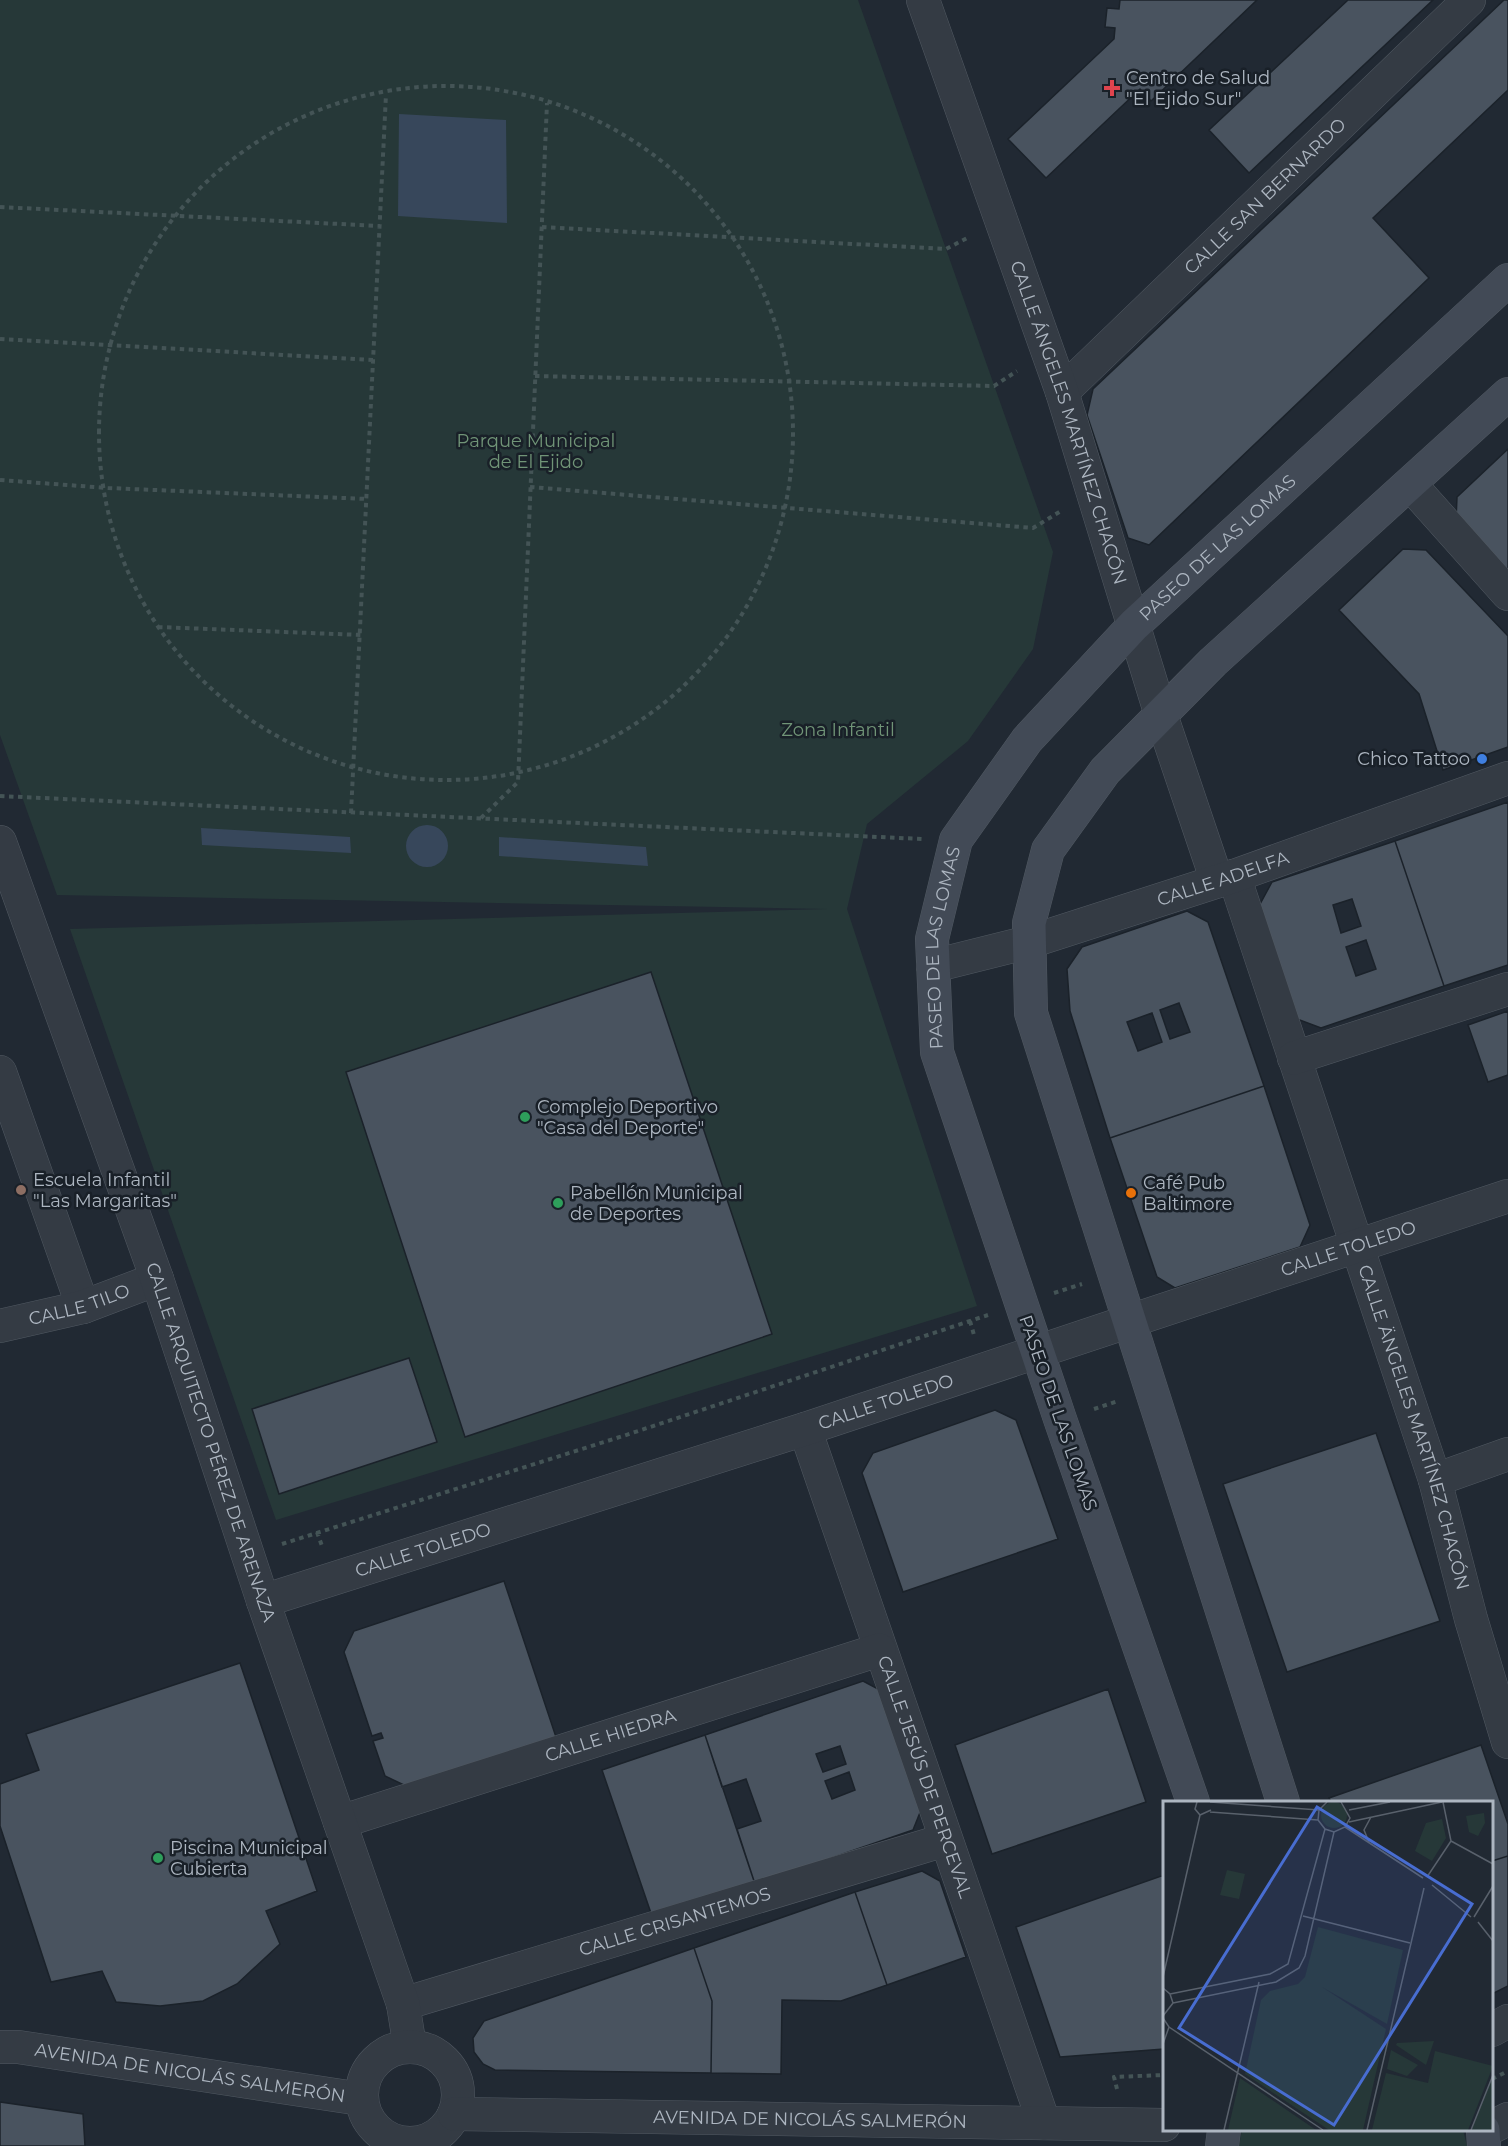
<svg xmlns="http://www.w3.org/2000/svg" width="1508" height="2146" viewBox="0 0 1508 2146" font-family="Montserrat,sans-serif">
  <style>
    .green { fill: #263838 }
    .water { fill: #37475b }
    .building { fill: #49535f; stroke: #1b222a; stroke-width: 1.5; fill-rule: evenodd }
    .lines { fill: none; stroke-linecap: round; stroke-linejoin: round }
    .minor-casing { stroke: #515962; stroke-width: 34 }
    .tertiary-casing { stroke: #515962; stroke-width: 34 }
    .secondary-casing { stroke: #515962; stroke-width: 34 }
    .path { stroke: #445456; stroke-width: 4; stroke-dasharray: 4.5 4.5; stroke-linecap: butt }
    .minor { stroke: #343b44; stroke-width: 33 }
    .tertiary { stroke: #343b44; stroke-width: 33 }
    .secondary { stroke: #424a56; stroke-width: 33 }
    .health-dot { fill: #e0444e; stroke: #192028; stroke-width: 2 }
    .shop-dot { fill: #3f7fe0; stroke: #192028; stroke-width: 2 }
    .leisure-dot { fill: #2e9e5b; stroke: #192028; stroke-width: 2 }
    .education-dot { fill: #8d6e63; stroke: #192028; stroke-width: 2 }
    .food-dot { fill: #e8710a; stroke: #192028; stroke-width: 2 }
    .labels { text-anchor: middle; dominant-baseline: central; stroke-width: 5; stroke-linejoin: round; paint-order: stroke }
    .poi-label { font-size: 18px; fill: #adb6c1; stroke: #192028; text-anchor: start }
    .street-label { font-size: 18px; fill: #adb6c1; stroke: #192028 }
    .park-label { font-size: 18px; fill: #709477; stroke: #192028 }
    .inset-road { fill: none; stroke: #59616c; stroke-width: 1.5 }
    .view { fill: #486dd1; fill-opacity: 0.15; stroke: #486dd1; stroke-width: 3 }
    .inset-edge { fill: none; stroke: #adb6c1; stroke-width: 3 }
  </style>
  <rect width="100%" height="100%" fill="#212933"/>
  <path class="green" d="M0 0H858L1053 552 1033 649 968 741 867 824 847 909 977 1306 276 1520 70 929 827 909 57 895 0 735Z
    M1242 2130H1463L1467 2146H1239Z"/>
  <path class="water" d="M399 114 506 120 507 223 398 216Z
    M406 846a21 21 0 1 1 42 0a21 21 0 1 1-42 0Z
    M201 828 350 837 351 853 202 845Z
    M499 837 646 847 648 866 499 856Z"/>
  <path class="building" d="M1120 0H1257L1151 101 1140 89 1046 178 1008 139 1114 39 1115 28 1105 27 1107 8 1119 9Z
    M1348 0H1433L1249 173 1209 130Z
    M1504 0H1508V90L1373 218 1429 278 1149 545 1128 538 1087 415 1093 389Z
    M1508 449V574L1456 520 1457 497Z
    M1403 549 1426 550 1508 636V747L1443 770 1419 694 1339 610Z
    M1508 802V965L1444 986 1395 841Z
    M1395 841 1444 986 1321 1028 1297 1019 1259 906 1272 882ZM1352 899 1361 926 1341 933 1333 905ZM1366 940 1376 969 1356 976 1346 947Z
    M1187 911 1208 922 1264 1086 1110 1138 1070 1011 1067 969 1082 947ZM1179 1003 1190 1032 1170 1039 1160 1010ZM1152 1013 1162 1042 1138 1051 1127 1022Z
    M651 972 772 1334 465 1437 346 1072Z
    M1508 1011V1075L1488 1082 1468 1025Z
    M1264 1086 1310 1225 1300 1247 1175 1288 1157 1277 1110 1138Z
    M409 1358 437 1442 279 1494 252 1409Z
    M995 1410 1016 1420 1058 1539 903 1592 862 1473 873 1453Z
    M1376 1433 1440 1621 1287 1672 1223 1484Z
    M504 1581 556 1737 406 1786 385 1776 373 1741 383 1738 381 1733 372 1736 344 1652 354 1631Z
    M240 1663 317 1891 266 1911 280 1944 237 1984 203 2001 160 2006 116 2002 102 1971 51 1982 0 1826V1784L39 1770 26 1734Z
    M863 1681 880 1690 921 1810 913 1830 755 1884 737 1829 761 1821 746 1779 722 1787 705 1735ZM840 1746 846 1764 823 1772 816 1754ZM849 1772 855 1790 832 1799 825 1781Z
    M1108 1689 1146 1802 992 1854 955 1745Z
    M705 1735 755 1884 653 1919 602 1770Z
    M1481 1745 1508 1824V1856L1492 1861V1802H1331L1329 1798Z
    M1508 1856V1986L1492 1994V1861Z
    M922 1871 940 1881 966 1957 887 1985 855 1892Z
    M1164 1875V2049L1060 2057 1016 1927Z
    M855 1892 887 1985 841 2001 782 2000 781 2074 711 2073 712 2001 694 1948Z
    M694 1948 712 2001 711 2073 495 2070 483 2064 474 2052 473 2038 484 2021Z
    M0 2102 83 2114 85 2146H0Z"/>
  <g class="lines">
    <g class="minor-casing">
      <g id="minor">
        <path id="s1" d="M1062 392 1469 0"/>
        <path d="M1410 484 1508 594"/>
        <path d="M1161 715 1217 881"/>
        <path id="s2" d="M1234 876 1435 1480 1471 1619 1508 1742"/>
        <path id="s3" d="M1029 942 1234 876 1508 778"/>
        <path d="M1294 1058 1508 989"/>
        <path d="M0 1072 83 1307"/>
        <path id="s4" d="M1130 1321 1508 1196"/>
        <path id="s5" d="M0 1326 83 1307 157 1279"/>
        <path id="s6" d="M805 1429 1044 2123"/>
        <path d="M1435 1480 1508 1454"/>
        <path id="s7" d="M340 1822 879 1650"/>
        <path id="s8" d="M403 2004 945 1840"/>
      </g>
    </g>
    <g class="tertiary-casing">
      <g id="tertiary">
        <path id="s9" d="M923 0 1062 392 1161 715"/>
        <path id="s10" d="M0 842 157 1279 263 1601 403 2004 410 2047"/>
        <path d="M933 966 1029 942"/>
        <path id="s11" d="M263 1601 805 1429 1130 1321"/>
        <path d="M1492 2030 1508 2021"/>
        <path id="s12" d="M0 2047H18L361 2099"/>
        <circle cx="410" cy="2095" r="48"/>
        <path id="s13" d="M454 2114 1164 2125"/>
        <path d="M1492 2127 1508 2119"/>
      </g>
    </g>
    <g class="secondary-casing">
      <g id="secondary">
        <path id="s14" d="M1193 1802 1060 1419 937 1052 932 939 956 840 1027 740 1134 625 1508 280"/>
        <path d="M1283 1802 1031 1013 1029 923 1048 850 1105 771 1213 662 1508 394"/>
        <path d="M1483 2130 1484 2146"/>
        <path d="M1222 2146 1224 2130"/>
      </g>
    </g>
    <path class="path" d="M99 433a347 347 0 1 1 694 0a347 347 0 1 1-694 0Z
      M0 207 380 226
      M542 227 946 249 969 237
      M0 339 374 360
      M535 376 994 386 1017 371
      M0 480 108 488 367 499
      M530 487 1033 528 1061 511
      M158 627 361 635
      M0 796 922 839
      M351 813 386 94
      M481 818 518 782 547 103
      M1054 1293 1082 1284
      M970 1321 974 1335
      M1094 1409 1118 1401
      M317 1532 322 1546
      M282 1544 623 1436 988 1315
      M1492 2079 1508 2071
      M1117 2089 1114 2077 1164 2075"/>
    <use href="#minor" class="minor"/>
    <use href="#tertiary" class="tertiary"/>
    <use href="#secondary" class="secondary"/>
  </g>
  <path class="health-dot" d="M1109 79h6v6h6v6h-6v6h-6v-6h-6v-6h6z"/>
  <circle class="shop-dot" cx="1482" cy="759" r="6"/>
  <g class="leisure-dot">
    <circle cx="525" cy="1117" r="6"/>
    <circle cx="558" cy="1203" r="6"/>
    <circle cx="158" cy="1858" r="6"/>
  </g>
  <circle class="education-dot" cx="21" cy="1190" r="6"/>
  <circle class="food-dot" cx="1131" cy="1193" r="6"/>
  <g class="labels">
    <g class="poi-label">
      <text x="1126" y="78">Centro de Salud<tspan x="1126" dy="21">"El Ejido Sur"</tspan></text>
      <text x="1470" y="759" text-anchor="end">Chico Tattoo</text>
      <text x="537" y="1107">Complejo Deportivo<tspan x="537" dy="21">"Casa del Deporte"</tspan></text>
      <text x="33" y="1180">Escuela Infantil<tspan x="33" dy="21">"Las Margaritas"</tspan></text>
      <text x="1143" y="1183">Café Pub<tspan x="1143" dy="21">Baltimore</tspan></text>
      <text x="570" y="1193">Pabellón Municipal<tspan x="570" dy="21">de Deportes</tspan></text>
      <text x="170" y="1848">Piscina Municipal<tspan x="170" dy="21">Cubierta</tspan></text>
    </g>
    <g class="street-label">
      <text stroke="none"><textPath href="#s1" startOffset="282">CALLE SAN BERNARDO</textPath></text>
      <text stroke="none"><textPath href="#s9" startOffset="447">CALLE ÁNGELES MARTÍNEZ CHACÓN</textPath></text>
      <text stroke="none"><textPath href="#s14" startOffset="1401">PASEO DE LAS LOMAS</textPath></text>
      <text stroke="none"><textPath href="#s3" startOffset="204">CALLE ADELFA</textPath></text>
      <text stroke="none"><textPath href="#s14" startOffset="898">PASEO DE LAS LOMAS</textPath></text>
      <text stroke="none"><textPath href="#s4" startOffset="230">CALLE TOLEDO</textPath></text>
      <text stroke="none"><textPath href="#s5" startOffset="82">CALLE TILO</textPath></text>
      <text stroke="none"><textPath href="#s11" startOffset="654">CALLE TOLEDO</textPath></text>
      <text transform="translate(1058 1413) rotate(71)">PASEO DE LAS LOMAS</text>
      <text stroke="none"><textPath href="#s2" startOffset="580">CALLE ÄNGELES MARTÍNEZ CHACÓN</textPath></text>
      <text stroke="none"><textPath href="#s10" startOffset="636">CALLE ARQUITECTO PÉREZ DE ARENAZA</textPath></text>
      <text stroke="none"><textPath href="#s11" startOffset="168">CALLE TOLEDO</textPath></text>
      <text stroke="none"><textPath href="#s7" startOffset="284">CALLE HIEDRA</textPath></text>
      <text stroke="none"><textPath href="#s6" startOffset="368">CALLE JESÚS DE PERCEVAL</textPath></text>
      <text stroke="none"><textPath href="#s8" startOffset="284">CALLE CRISANTEMOS</textPath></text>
      <text stroke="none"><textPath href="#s12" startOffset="192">AVENIDA DE NICOLÁS SALMERÓN</textPath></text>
      <text stroke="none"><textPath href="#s13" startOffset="356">AVENIDA DE NICOLÁS SALMERÓN</textPath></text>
    </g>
    <g class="park-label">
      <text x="536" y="441">Parque Municipal<tspan x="536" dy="21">de El Ejido</tspan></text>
      <text x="838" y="730">Zona Infantil</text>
    </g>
  </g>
  <g transform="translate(1163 1801)">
    <rect width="330" height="330" fill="#212933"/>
    <path d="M158 14a13 13 0 1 1 26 0a13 13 0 1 1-26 0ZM321 12 322 22 315 35 306 31 303 15ZM279 18 283 37 269 60 252 50 263 22ZM64 69 82 73 76 98 57 94ZM155 126 240 149 224 223 159 186 223 228 200 329H166L82 273 98 199 107 190 135 183 142 176ZM271 240 263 264 233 244 234 242ZM228 249 255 264 244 275 224 268ZM272 250 330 265 305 329H209L223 272 265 282ZM330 274V329H308ZM77 277 153 329H65Z" fill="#263838"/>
    <path class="inset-road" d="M34 1 32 8 37 14 48 9M47 1 156 9M164 1 156 9 155 19 162 28 171 31 182 26 187 17 178 1M186 9 227 1M47 11 155 19M186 21 279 1M182 26 260 77M288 40 330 63M206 41 201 29 208 16M264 76 288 40 280 1M269 84 308 116M140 115 247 142M311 116 330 85M315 121 330 140M0 176 37 14M0 187 7 193 10 202 0 215M7 193 107 173 125 163 162 28M10 202 113 181 136 167 142 155 171 31M0 217 6 226 160 329M0 243 6 226M61 329 96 181M204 329 261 87M308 329 330 274"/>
    <path class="view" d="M154 6 309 103 171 324 16 227Z"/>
    <rect width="330" height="330" class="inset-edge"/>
  </g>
</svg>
